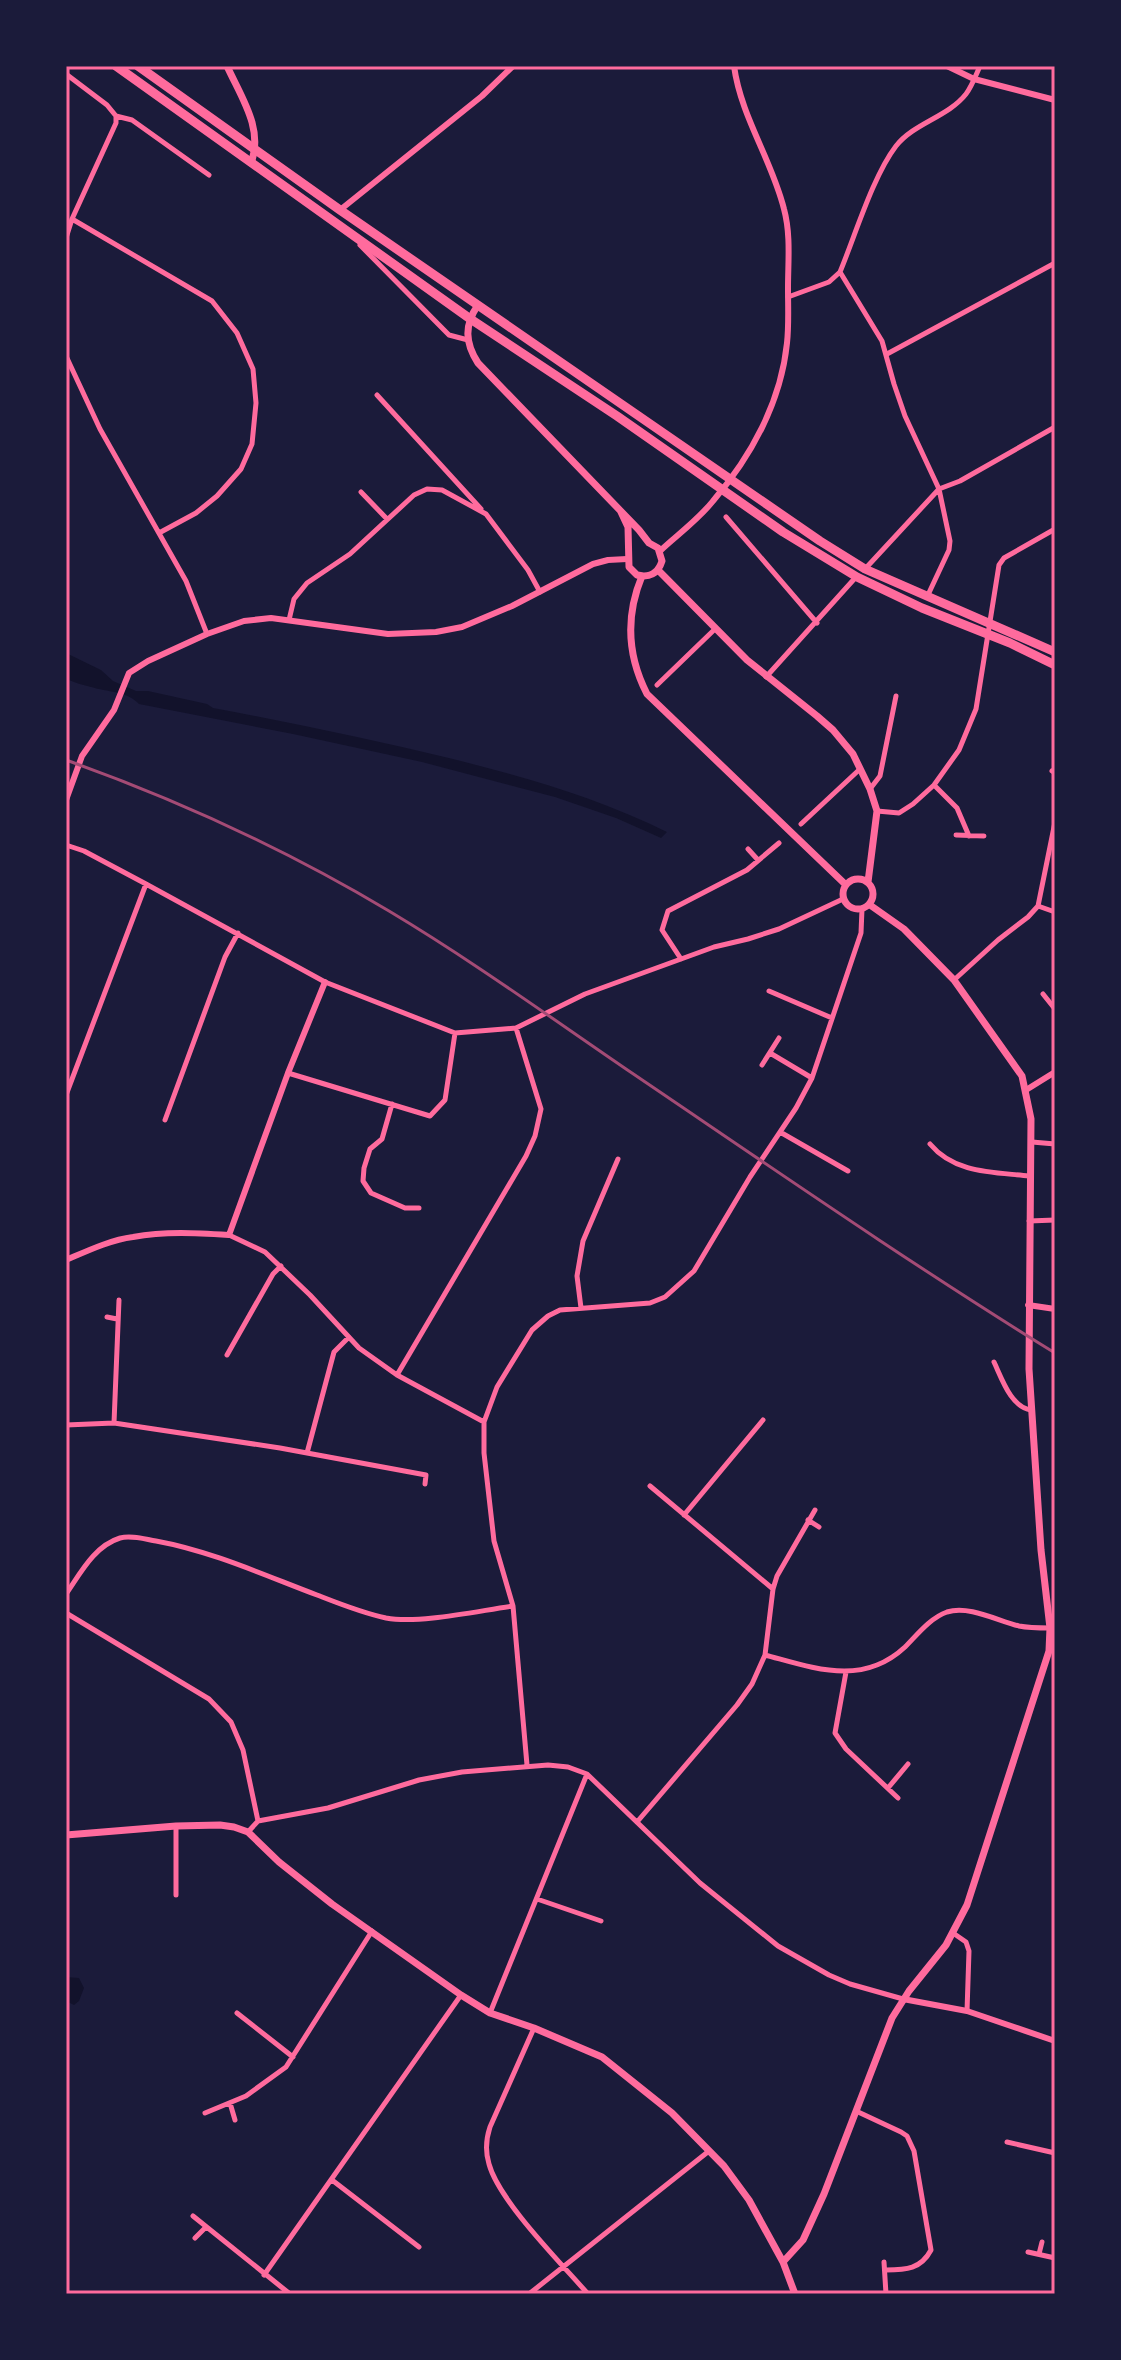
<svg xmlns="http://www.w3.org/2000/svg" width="1121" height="2360" viewBox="0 0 1121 2360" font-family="'Libre Baskerville',serif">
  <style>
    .water { fill: #12122b }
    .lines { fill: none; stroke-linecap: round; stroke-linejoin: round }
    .minor { stroke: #ff6b9d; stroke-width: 5 }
    .tertiary { stroke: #ff6b9d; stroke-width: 6 }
    .secondary { stroke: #ff6b9d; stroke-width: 7 }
    .trunk { stroke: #ff6b9d; stroke-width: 9 }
    .rail { stroke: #a44b75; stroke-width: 3 }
    .neatline { fill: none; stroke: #ff6b9d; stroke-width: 3 }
  </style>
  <rect width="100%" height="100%" fill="#1b1b3a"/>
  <path class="water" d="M66 653 101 670 113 681 136 691H148L207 704 213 708C293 723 373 740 453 759 528 778 596 797 667 832L661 838 616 818 555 797 422 762 293 734 139 704C127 691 107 692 91 687 82 685 74 682 66 679Z
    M66 1977 79 1978 84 1988 79 2001 74 2005 66 2001Z"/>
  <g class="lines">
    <path class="minor" d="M66 74 107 105 116 116 132 120 209 175
      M72 219 212 301 237 333 253 369 256 403 252 444 241 469 217 496 196 513 159 533
      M66 238 72 219 116 123V116
      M360 245 449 335 468 340
      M788 297 829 282 840 272
      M887 354 1055 263
      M66 356 100 429 186 581 207 634
      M377 395 481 509
      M361 492 387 519
      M726 517 817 623
      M865 569 939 489 960 481 1055 427
      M927 597 949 550 950 541 939 489 905 416 894 384 882 341 840 272C855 236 873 176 896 146 914 123 948 117 966 94 972 86 976 75 980 66
      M289 620 294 599 307 583 350 554 414 495 427 489 442 490 486 514 528 570 540 592
      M766 677 856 577
      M657 685 715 629
      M1052 771 1055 773
      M934 785 957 808 969 836
      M870 789 880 776 896 696
      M877 811 899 813 913 804 934 785 959 750 976 709 999 565 1004 558 1055 529
      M801 824 860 769
      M956 835 984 836
      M66 845 84 851 146 884 325 982 455 1033 516 1028 585 994 714 947 748 939 779 929 843 899
      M748 849 758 860
      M1038 906 1055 912
      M681 959 662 930 668 911 747 870 779 843
      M954 980 998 940 1028 917 1038 906 1055 822
      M769 991 832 1018
      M1043 994 1055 1009
      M770 1053 812 1078
      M762 1065 779 1038
      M288 1073 430 1116 445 1100 455 1033
      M66 1095 146 884
      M392 1104 382 1139 370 1149 364 1168 363 1181 371 1193 405 1208H419
      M165 1120 225 957 238 933
      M780 1132 848 1171
      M1032 1142 1055 1144
      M930 1144C955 1174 994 1172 1029 1176
      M1029 1221 1055 1220
      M229 1235 265 1252 310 1295 359 1348 397 1375 484 1422
      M581 1308 577 1276 583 1241 618 1159
      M107 1317 117 1319
      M227 1355 273 1274 281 1266
      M994 1362C1002 1379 1011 1407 1031 1410
      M397 1375 526 1156 535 1136 541 1109 516 1028
      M114 1423 119 1300
      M66 1425 114 1423 280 1448 426 1475 425 1484
      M307 1453 334 1352 349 1337
      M650 1486 773 1589
      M684 1515 763 1420
      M808 1520 819 1527
      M66 1594C80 1574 94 1546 120 1538 131 1535 144 1539 156 1541 211 1551 264 1575 317 1595 340 1604 362 1613 386 1618 420 1624 477 1611 513 1606
      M66 1613 209 1699 231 1722 243 1750 258 1821
      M765 1655C814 1668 862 1687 905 1647 917 1635 930 1618 947 1612 969 1605 998 1621 1019 1626 1029 1628 1039 1628 1050 1628
      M846 1672 835 1733 846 1749 898 1798
      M527 1765 513 1606 494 1541 484 1453V1422L497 1387 532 1330 548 1316 560 1310 650 1303 665 1297 694 1271 750 1177 796 1108 812 1078 861 933 862 909
      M888 1788 908 1764
      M637 1822 737 1705 752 1684 765 1655 773 1589 777 1576 815 1510
      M248 1832 258 1821 328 1808 419 1780 462 1772 548 1765 568 1767 587 1774 700 1883 778 1946 829 1975 850 1984 903 1999
      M176 1895V1826
      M537 1899 601 1921
      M953 1933 966 1942 969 1951 967 2011
      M237 2013 293 2057
      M490 2013 587 1774
      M534 2028 490 2127C486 2139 485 2151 489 2164 499 2201 561 2263 588 2294
      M230 2103 235 2120
      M856 2111 901 2132 907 2136 914 2151 931 2250C921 2269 906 2270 886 2270
      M205 2113 246 2096 286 2067 372 1931
      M1007 2142 1055 2153
      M332 2180 419 2247
      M193 2216 290 2294
      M195 2238 206 2227
      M1028 2252 1055 2258
      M1039 2254 1042 2242
      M884 2262 886 2294
      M264 2275 461 1995
      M529 2294 709 2151"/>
    <path class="tertiary" d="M947 66 974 79 1055 100
      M340 210 482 96 513 66
      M660 551C677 535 698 520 713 501 751 457 781 402 787 343 789 325 788 306 788 288 788 262 791 235 784 209 772 160 741 117 734 66
      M66 800 82 756 114 710 129 673 148 661 207 634 244 621 271 618 388 634 436 632 462 627 512 606 593 564 608 560 627 559
      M1026 1090 1055 1072
      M66 1260C87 1251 110 1240 133 1237 165 1231 197 1233 229 1235L288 1073 325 982
      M1028 1305 1055 1309
      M903 1999 967 2011 1055 2041"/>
    <path class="secondary" d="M227 66C241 97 264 129 251 163
      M478 305C464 325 465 343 478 363L639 530 649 543 658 548 662 561C658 574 649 578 637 575L629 567 628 527 621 512
      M658 570 747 660 817 716 833 730 853 754 870 789 877 811 868 882
      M642 576C625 617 627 655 647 694L846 885
      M843 894a15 15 0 1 1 30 0a15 15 0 1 1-30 0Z
      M66 1835 176 1826 220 1825 234 1827 248 1832 279 1862 332 1904 461 1995 490 2013 534 2028 602 2057 672 2113 724 2166 749 2200 783 2262 795 2294
      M783 2262 803 2240 824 2194 892 2018 909 1991 946 1945 967 1905 1049 1651 1050 1628 1041 1550 1029 1369 1031 1119 1022 1076 954 980 904 929 870 905"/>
    <path class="trunk" d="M116 66 469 318 617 416 783 532 857 577 922 608 1010 643 1055 665
      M138 66 340 210 820 541 865 569 1055 652"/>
    <path class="rail" d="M66 760C178 800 287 850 389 911 471 960 547 1015 626 1069 768 1165 909 1263 1055 1353"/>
  </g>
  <rect width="1121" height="2360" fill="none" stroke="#1b1b3a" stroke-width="136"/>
  <rect x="68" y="68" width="985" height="2224" class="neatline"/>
</svg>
